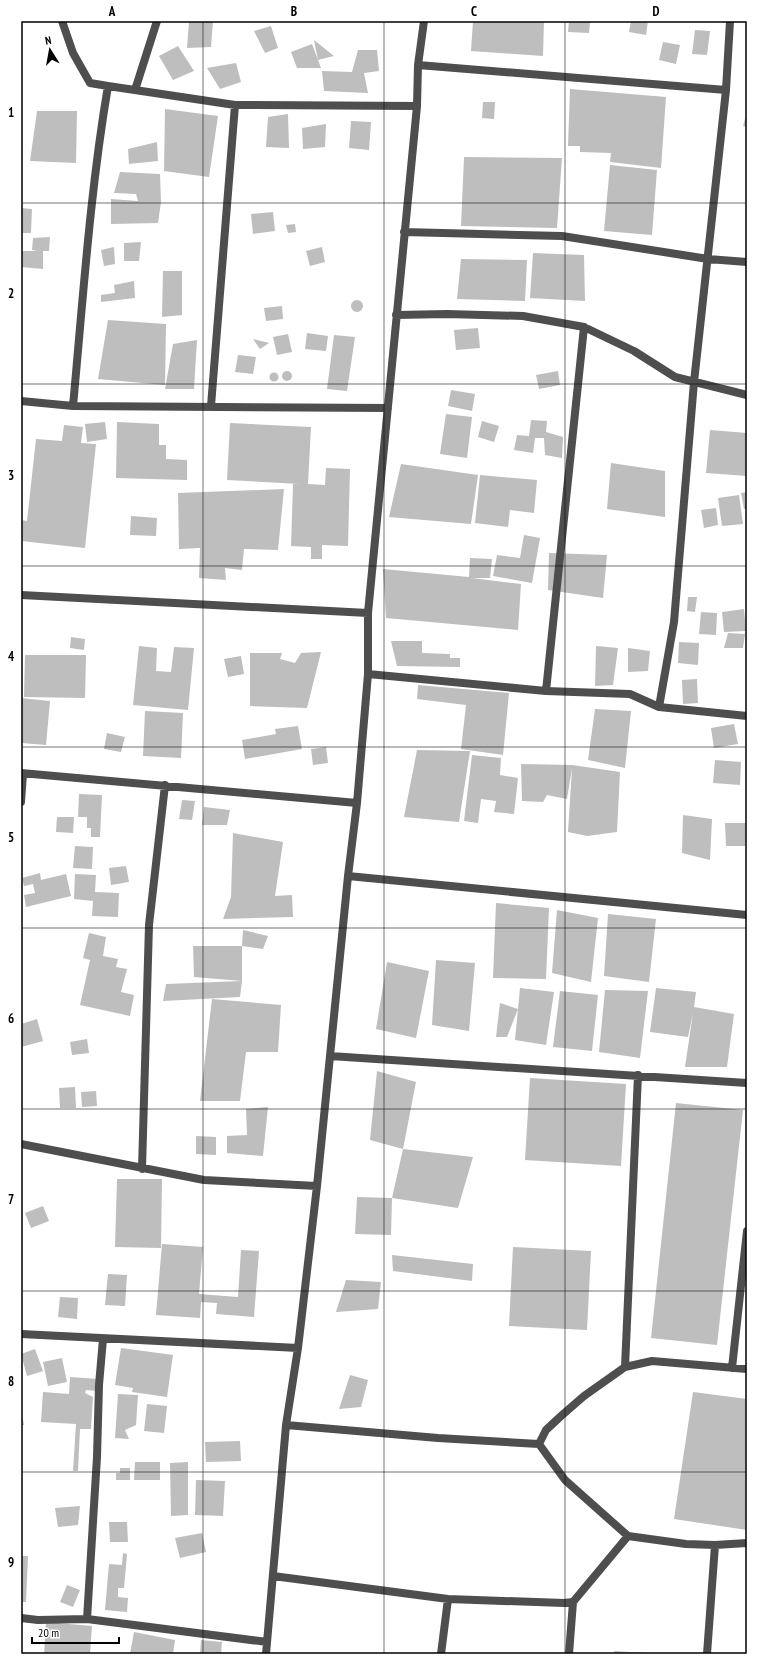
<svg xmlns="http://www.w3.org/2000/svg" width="768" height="1675" viewBox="0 0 768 1675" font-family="'PT Sans Narrow',sans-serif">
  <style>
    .building { fill: #bebebe }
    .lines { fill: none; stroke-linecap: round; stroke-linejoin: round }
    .minor { stroke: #4e4e4e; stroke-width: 8 }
    .grid { fill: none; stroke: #000; stroke-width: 1; stroke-opacity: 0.55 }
    .neatline { fill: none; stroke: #000; stroke-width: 1.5 }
    .grid-label { font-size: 13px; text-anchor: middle; font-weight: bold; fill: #000 }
  </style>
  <rect width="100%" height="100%" fill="#fff"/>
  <path class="building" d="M189 21H213L211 47 187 48Z
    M473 21H544L543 56 471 51Z
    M569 21H590L589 33 568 32Z
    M631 21H648L646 35 629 32Z
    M271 26 278 48 265 53 254 31Z
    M695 30 710 31 707 55 692 54Z
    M314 40 334 56 318 60Z
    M663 42 680 45 676 64 659 60Z
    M312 44 321 68H297L291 52Z
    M178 46 194 71 173 80 159 56Z
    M358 50H377L379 71 364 73 368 93 324 91 322 71 352 72Z
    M236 63 241 82 220 89 207 68Z
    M570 89 666 97 661 168 610 162 611 153 580 152V146H568Z
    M483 102H495L494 119 482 118Z
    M165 109 218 116 209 177 164 171Z
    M37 111H77L76 163 30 161Z
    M747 112V127L743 126Z
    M288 114 289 148 266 147 268 117Z
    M351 121 371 122 369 150 349 148Z
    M326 124 325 147 303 149 302 128Z
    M157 142 158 161 129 164 128 149Z
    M464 157 562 158 557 228 461 226Z
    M610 165 657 170 652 235 604 231Z
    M120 172 160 174 161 202 158 223 111 224V199L138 201 136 194 114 193Z
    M21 208 32 209 31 233H21Z
    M273 212 275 231 253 234 251 214Z
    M295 224 296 232 288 233 286 225Z
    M50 237 49 251H43V269L21 267V251H37L32 250 33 238Z
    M141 242 139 261H124V243Z
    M114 247 115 264 104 266 101 250Z
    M322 247 325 262 310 266 306 251Z
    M533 253 584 255 585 301 530 298Z
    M461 259 527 260 525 301 457 299Z
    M163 271H182V315L162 317Z
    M134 281 135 298 101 302V295L115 293 114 285Z
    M351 306a6 6 0 1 1 12 0a6 6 0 1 1-12 0Z
    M282 306 283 319 266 321 264 308Z
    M108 320 166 324 165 385 98 379Z
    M478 328 480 348 456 350 454 330Z
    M307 333 328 336 326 351 305 349Z
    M288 334 292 352 277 355 273 337Z
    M334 335 355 337 347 391 327 389Z
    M253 339 269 343 260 349Z
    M197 340 194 389H165L173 344Z
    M238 355 256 357 253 374 235 372Z
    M282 376a5 5 0 1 1 10 0a5 5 0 1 1-10 0Z
    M558 371 560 385 539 389 536 375Z
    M269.5 377a4.5 4.5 0 1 1 9 0a4.5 4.5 0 1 1-9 0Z
    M451 390 475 394 472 411 448 406Z
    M446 414 472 417 467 458 440 454Z
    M531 420 547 421 546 432 563 437 562 458 545 455 544 438H535L533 453 514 450 517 435 529 436Z
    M482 421 499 426 494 442 478 437Z
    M105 422 107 439 87 442 85 424Z
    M117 422 159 424V445H166V459L187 460V480L116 478Z
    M230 423 311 427 308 484 325 485 326 468 350 469 348 546 322 545V559H311V547L291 546 293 484H300L227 480Z
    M64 425 83 427 81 443 96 444 85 548 21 541V520L27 521 36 439 62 441Z
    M710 430 747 433V476L706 473Z
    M611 463 665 471V517L607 509Z
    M401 464 478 475 471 524 389 517Z
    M480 475 537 480 534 513 510 510 508 527 475 523Z
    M284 489 278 550 244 549 242 570 225 568 226 580 199 578 200 548 179 549 178 493Z
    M747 492V509H744L741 493Z
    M739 495 743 524 722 526 718 498Z
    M716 508 718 525 704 528 701 510Z
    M131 516 157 518 156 536 130 535Z
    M524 535 540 538 532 583 493 576 497 555 520 558Z
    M549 553 607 555 603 598 548 590Z
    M470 558 492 559 490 578H472L521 584 518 630 386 618 383 569 469 577Z
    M688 597H697L695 612 687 611Z
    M744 609 746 631 724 632 722 612Z
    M701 612 717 613 716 635 699 634Z
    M728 633 745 634 743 648H724Z
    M71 637 85 639 84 650 70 648Z
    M391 641H422V653L450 654V658H460V667L397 666Z
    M679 642 699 643 698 665 678 663Z
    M139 646 157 648 156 671 171 672 174 647 194 648 188 710 133 705Z
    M596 646 618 648 613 685 595 686Z
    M628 648 650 651 648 671 628 672Z
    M321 652 307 708 250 706V653H282L280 659 295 663 301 653Z
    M25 655H86L85 698 24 697Z
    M241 656 244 674 228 677 224 659Z
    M697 679 698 703 683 704 682 680Z
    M418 685 509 693 503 755 461 749 466 705 417 699Z
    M21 698 50 701 46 745 22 743Z
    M595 709 631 711 625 768 588 760Z
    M145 711 183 713 181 758 143 756Z
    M734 724 738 744 714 748 711 728Z
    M298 726 302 749 245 759 242 740 276 734 275 729Z
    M107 733 125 737 121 752 104 749Z
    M326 747 328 763 313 765 311 749Z
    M417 750 470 751 459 822 404 817Z
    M472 755 501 758 500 775 518 778 514 814 494 812 496 801 481 799 478 823 464 821Z
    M715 760 741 762 740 785 713 783Z
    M521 764 572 765 620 772 617 832 587 836 568 832 572 768 567 799 547 795 543 802 522 801Z
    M79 794 102 795 100 837H91V828H87V817H78Z
    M182 800 195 801 192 820 179 819Z
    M204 807 230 810 227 825H202Z
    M683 815 712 819 710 860 682 853Z
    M57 817H74L73 833 56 832Z
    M725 823H747V846H726Z
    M233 833 283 842 275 896 292 895 293 917 223 919 231 897Z
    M75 846 93 847 92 869 73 868Z
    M126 866 129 882 111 885 109 868Z
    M40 873 41 880 66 874 71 896 26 907 24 895 35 893 33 884 24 886 22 878Z
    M75 874 96 875 95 892 119 893 118 917 92 916 93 901 74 899Z
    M496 903 549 908 546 979 493 978Z
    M557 910 598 918 591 982 552 973Z
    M608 914 656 919 649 982 604 976Z
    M243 930 268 936 263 949 242 946Z
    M89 933 106 937 103 956 118 959 116 967 127 969 121 992 134 995 130 1016 80 1005 90 960 83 958Z
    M193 946H242V981L194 977Z
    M436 960 475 963 469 1031 432 1025Z
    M387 962 429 971 416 1038 376 1029Z
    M242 981 240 997 163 1001 166 984Z
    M520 988 554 992 546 1045 515 1040Z
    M656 988 696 992 694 1007 734 1014 727 1067H685L693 1013 688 1037 650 1032Z
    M605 990 648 991 640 1058 599 1052Z
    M560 991 598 995 592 1051 553 1047Z
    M212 999 281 1005 278 1052H246L240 1101H200Z
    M500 1003 518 1009 507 1037H496Z
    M37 1019 43 1041 21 1047V1024Z
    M87 1039 89 1053 72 1055 70 1042Z
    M377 1071 416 1082 403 1149 370 1140Z
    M530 1078 626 1084 621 1166 525 1160Z
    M75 1087 76 1108H60L59 1088Z
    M96 1091 97 1106 82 1107 81 1092Z
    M676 1103 743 1110 717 1345 651 1338Z
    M268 1107 263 1156 227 1153V1136L247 1135 246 1109Z
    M196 1136 216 1137V1155L196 1154Z
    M403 1149 473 1157 458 1208 392 1198Z
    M117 1179H162L161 1248 115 1247Z
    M357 1197 392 1198 391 1235 355 1234Z
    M43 1206 49 1221 31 1228 25 1213Z
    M162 1244 203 1247 199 1294 238 1297 241 1250 259 1251 254 1317 216 1314 217 1303 201 1302 200 1318 156 1315Z
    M513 1247 591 1251 587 1330 509 1326Z
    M392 1255 473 1264 472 1281 393 1271Z
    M108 1274 127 1275 125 1306 105 1305Z
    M346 1280 381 1282 378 1309 336 1312Z
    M60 1297 78 1298 77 1319 58 1317Z
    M121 1348 173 1355 167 1397 132 1392 133 1388 115 1385Z
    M35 1349 43 1371 27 1376 21 1354Z
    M62 1358 67 1382 48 1386 43 1362Z
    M350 1375 368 1380 361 1407 339 1409Z
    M70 1377 98 1379 97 1391 86 1390 85 1393 93 1397 91 1429H80L78 1471H73L76 1424 41 1422 43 1392 69 1394Z
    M693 1392 747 1399V1530L674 1519Z
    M118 1394 138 1395 136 1425 125 1430 129 1439 115 1438Z
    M147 1404 167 1406 164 1433 144 1431Z
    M21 1410 24 1425H21Z
    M240 1441 241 1461 206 1462 205 1442Z
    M135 1462H160V1480H134Z
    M188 1462V1515L171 1516 170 1463Z
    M120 1468H130V1480H116V1473H120Z
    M196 1480 225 1481 223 1516 195 1515Z
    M80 1506 78 1525 58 1527 55 1508Z
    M109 1522H127L128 1542H110Z
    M202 1533 206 1552 180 1558 175 1538Z
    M123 1553 127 1554 124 1588H118V1597L128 1598 127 1612 105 1610 109 1564 122 1565Z
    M21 1556H28L26 1602H21Z
    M67 1585 80 1590 73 1607 60 1602Z
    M46 1622 92 1626 90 1654H44Z
    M134 1632 175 1640 173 1654H130Z
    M201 1640 222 1642 221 1654H200Z
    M614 1651 648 1653V1654H614Z"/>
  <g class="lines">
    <path class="minor" d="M62 21 73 53 90 83 108 86C90 192 83 299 73 406
      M418 65 726 90
      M108 86 235 105 417 106
      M135 90 157 21
      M404 232 562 236 708 259 747 262
      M396 315 447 314 523 316 584 327 634 351 675 377 747 395
      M21 401 73 406 388 408
      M211 406 235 105
      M21 595 368 613
      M368 674 546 691 630 694 659 707 747 716
      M546 691 584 327
      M659 707 674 622 694 382 726 90 730 21
      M21 773 357 803
      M21 802 23 774
      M348 876 747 915
      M330 1056 747 1083
      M21 1144 204 1180 317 1186
      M142 1169 149 925 165 785
      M21 1334 298 1348
      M625 1367 638 1075
      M732 1368 747 1231
      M286 1425 438 1438 539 1444 546 1430 561 1416 584 1396 625 1367 652 1361 747 1369
      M539 1444 565 1480 628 1536
      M273 1576 448 1599 564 1603 573 1602 628 1536 686 1544 715 1545 747 1543
      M21 1618 38 1620 87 1619 267 1642
      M87 1619 97 1457 99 1385 103 1339
      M266 1654 286 1425 298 1348 317 1186 348 876 357 803 368 674V613L417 106 418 65 424 21
      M441 1654 448 1599
      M569 1654 573 1602
      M707 1654 715 1545"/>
  </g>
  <path class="grid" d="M203 21V1654M384 21V1654M565 21V1654M21 203H747M21 384H747M21 566H747M21 747H747M21 928H747M21 1109H747M21 1291H747M21 1472H747"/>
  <rect width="768" height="1675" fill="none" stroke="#ffffff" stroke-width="44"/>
  <g transform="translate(50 50) rotate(349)" stroke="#ffffff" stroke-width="3" paint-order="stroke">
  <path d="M0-3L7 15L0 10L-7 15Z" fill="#000000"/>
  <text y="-6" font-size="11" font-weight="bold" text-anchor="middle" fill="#000000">N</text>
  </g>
  <path d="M32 1637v6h87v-6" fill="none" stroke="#000000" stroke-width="2"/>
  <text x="38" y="1637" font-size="12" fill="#000000" stroke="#ffffff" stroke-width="3" paint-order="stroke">20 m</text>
  <rect x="22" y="22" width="724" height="1631" class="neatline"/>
  <g class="grid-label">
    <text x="112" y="16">A</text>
    <text x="294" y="16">B</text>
    <text x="474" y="16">C</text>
    <text x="656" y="16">D</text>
    <text x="11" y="117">1</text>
    <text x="11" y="298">2</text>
    <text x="11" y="480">3</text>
    <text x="11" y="661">4</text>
    <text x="11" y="842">5</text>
    <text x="11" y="1023">6</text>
    <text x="11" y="1204">7</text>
    <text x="11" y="1386">8</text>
    <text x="11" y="1567">9</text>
  </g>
</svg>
